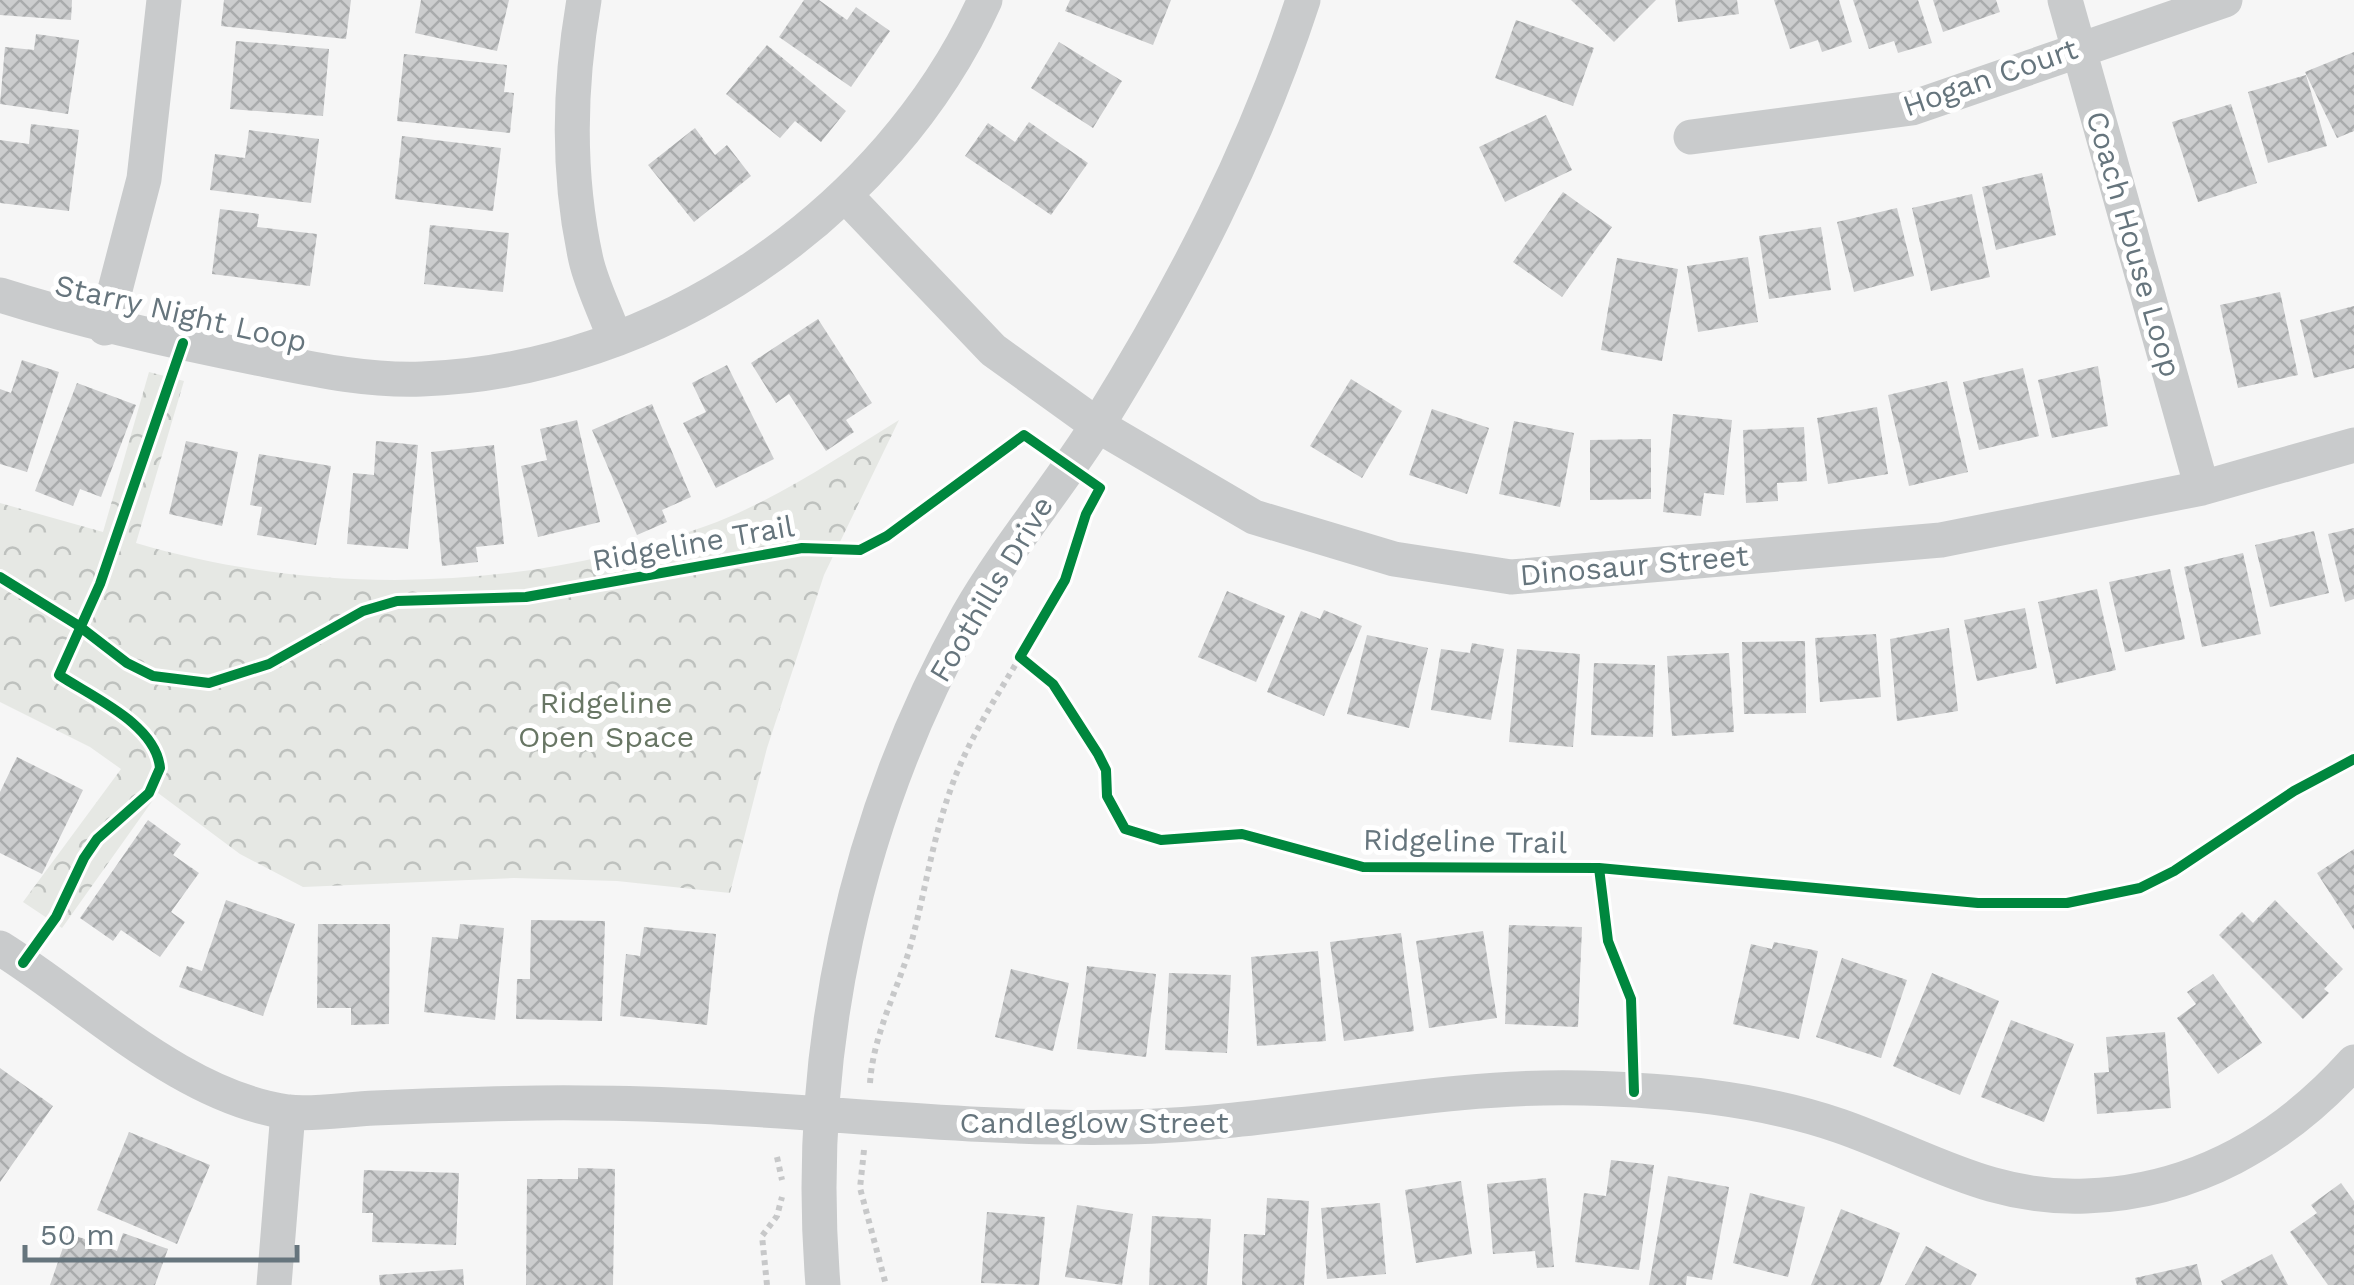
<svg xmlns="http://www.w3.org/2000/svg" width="2354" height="1285" viewBox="0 0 2354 1285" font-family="'Work Sans',sans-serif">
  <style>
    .forest { fill: url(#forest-crowns) }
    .building { fill: url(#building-cross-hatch) }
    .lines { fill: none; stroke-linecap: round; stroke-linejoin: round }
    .path { stroke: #c7c8c9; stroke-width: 6; stroke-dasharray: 5 5; stroke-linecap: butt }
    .minor { stroke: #c9cbcc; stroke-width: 35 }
    .cycleway-casing { stroke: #fff; stroke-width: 16 }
    .cycleway { stroke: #00873e; stroke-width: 10 }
    .labels { text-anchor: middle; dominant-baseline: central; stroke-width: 10; stroke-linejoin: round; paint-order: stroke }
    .street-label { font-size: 30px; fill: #66757d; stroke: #fff }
    .park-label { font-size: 30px; fill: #687664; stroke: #fff }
  </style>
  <defs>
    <pattern id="forest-crowns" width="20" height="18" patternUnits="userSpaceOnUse" patternTransform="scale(2.5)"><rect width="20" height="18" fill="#e6e8e4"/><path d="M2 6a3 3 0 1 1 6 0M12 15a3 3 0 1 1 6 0" fill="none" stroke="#bec1be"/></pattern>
    <pattern id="building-cross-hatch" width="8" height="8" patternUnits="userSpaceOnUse" patternTransform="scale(2.5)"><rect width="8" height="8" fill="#cccdce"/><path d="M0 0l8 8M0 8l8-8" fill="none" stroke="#a9abac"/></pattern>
  </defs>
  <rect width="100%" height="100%" fill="#f6f6f6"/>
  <path class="forest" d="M149 372 184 381 136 543C319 597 525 592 706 526 775 501 837 458 899 420L824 575 767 748 730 893 617 881 514 878 303 887 240 854 158 793 62 928 23 902 121 769 90 747 0 702V503L103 532Z"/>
  <path class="building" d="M0 0H72L71 20 0 15Z
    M224 0H351L346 39 221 26Z
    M421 0H509L497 51 415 33Z
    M804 0H819L847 20 856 7 890 31 851 87 779 37Z
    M1070 0H1171L1153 45 1065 11Z
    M1571 0H1656L1614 42Z
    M1675 0H1737L1739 14 1678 22Z
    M1774 0H1839L1852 42 1822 52 1818 40 1790 49Z
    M1853 0H1918L1932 43 1898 53 1894 41 1869 49Z
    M1933 0H1996L2000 12 1943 32Z
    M1516 20 1594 48 1573 106 1495 78Z
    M36 34 79 40 68 114 0 104 5 47 34 50Z
    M236 41 329 49 323 116 230 109Z
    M1059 42 1122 81 1093 128 1031 88Z
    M767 45 846 111 821 142 795 121 780 138 726 94Z
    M2354 52V131L2337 138 2305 72Z
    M404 54 507 65 504 92 514 93 510 133 397 121Z
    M2306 75 2327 146 2268 163 2248 92Z
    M2231 104 2257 183 2198 202 2172 122Z
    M1546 115 1572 170 1505 202 1479 147Z
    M1029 122 1088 163 1051 215 965 156 988 123 1015 142Z
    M31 124 79 130 69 211 0 203V140L29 144Z
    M695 128 715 155 727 145 751 176 694 222 648 165Z
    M249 130 319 139 311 203 210 190 215 154 245 158Z
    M402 136 501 148 493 211 395 199Z
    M2042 173 2056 235 1996 250 1982 187Z
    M1563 192 1612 227 1562 297 1513 262Z
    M1972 194 1990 277 1931 291 1912 208Z
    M1897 208 1914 276 1854 292 1837 222Z
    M220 209 259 214 257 227 317 234 310 286 212 274Z
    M430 225 509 233 503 292 424 284Z
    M1821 227 1831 290 1769 299 1759 236Z
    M1748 257 1758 322 1698 332 1687 266Z
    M1617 258 1678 269 1662 361 1601 350Z
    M2280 292 2298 375 2238 388 2220 305Z
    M2354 306V368L2314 378 2300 320Z
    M818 319 872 403 846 420 854 432 826 451 789 394 776 403 751 363Z
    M22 360 59 372 27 472 0 464V389L11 393Z
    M727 365 774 459 716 488 683 423 706 412 692 383Z
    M2098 366 2108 426 2052 438 2038 380Z
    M2023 368 2039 436 1979 450 1963 382Z
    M1351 379 1402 411 1362 478 1310 446Z
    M1947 381 1968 472 1909 486 1888 395Z
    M77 383 136 405 101 497 80 489 73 506 35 491Z
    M652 404 691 497 662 510 667 522 637 535 592 430Z
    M1877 407 1888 474 1828 484 1817 418Z
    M1432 409 1489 428 1467 494 1409 475Z
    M1673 414 1732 420 1724 495 1704 493 1701 516 1663 512Z
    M577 420 600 522 538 537 521 466 547 460 540 429Z
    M1514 421 1574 433 1560 507 1499 494Z
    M1804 427 1807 481 1777 483 1778 501 1746 503 1743 430Z
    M1651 439V499L1590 500V440Z
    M186 441 238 452 222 526 169 514Z
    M376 441 418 445 408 549 347 544 353 473 374 475Z
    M494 445 504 544 476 547 478 562 442 566 431 452Z
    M259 454 331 466 316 545 257 535 262 507 250 505Z
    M2354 528V599L2345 602 2328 534Z
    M2314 531 2329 593 2270 607 2255 545Z
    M2243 553 2261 634 2202 647 2184 567Z
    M2170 569 2185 639 2125 652 2109 582Z
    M2097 589 2116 670 2056 684 2038 602Z
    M1227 591 1285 616 1256 682 1198 657Z
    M2025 608 2037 668 1977 681 1964 620Z
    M1324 610 1362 626 1324 716 1267 692 1301 611 1320 619Z
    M1949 628 1958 711 1897 721 1890 639Z
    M1876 634 1881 697 1820 702 1815 638Z
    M1367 635 1428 648 1409 728 1347 714Z
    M1805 641 1806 713 1744 714 1742 642Z
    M1472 643 1504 649 1491 720 1431 710 1441 649 1470 653Z
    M1517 649 1580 654 1573 747 1509 742Z
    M1729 653 1734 732 1672 736 1667 656Z
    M1594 663 1655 665 1653 737 1591 735Z
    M17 757 83 790 42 874 0 853V792Z
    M148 820 181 844 173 855 199 873 171 912 185 922 160 957 121 930 113 941 80 918Z
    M2354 849V930L2317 873Z
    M226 900 295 924 263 1016 179 987 187 966 202 971Z
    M2275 900 2343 969 2324 989 2329 993 2303 1019 2219 935 2242 912 2253 923Z
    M531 920 605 921 602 1021 516 1019 517 979H530Z
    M318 924H390L389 1024 351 1025V1008H317Z
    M460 924 504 928 495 1020 424 1012 432 937 458 939Z
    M1509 925 1582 927 1578 1027 1505 1024Z
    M644 927 716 934 707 1025 620 1016 626 954 640 956Z
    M1483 931 1497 1018 1429 1028 1416 941Z
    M1401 933 1414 1031 1344 1041 1330 942Z
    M1774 942 1818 951 1799 1039 1733 1024 1751 944 1772 949Z
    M1318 951 1326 1041 1257 1046 1251 957Z
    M1842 958 1907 980 1881 1058 1816 1037Z
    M1087 966 1156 974 1146 1057 1077 1049Z
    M1011 969 1069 983 1053 1051 995 1037Z
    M1169 973 1231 975 1227 1053 1165 1050Z
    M1932 973 1999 1001 1960 1095 1893 1066Z
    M2213 974 2262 1043 2218 1074 2177 1018 2196 1004 2187 992Z
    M2011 1020 2074 1044 2044 1122 1981 1097Z
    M2165 1032 2171 1108 2097 1114 2094 1073 2109 1072 2106 1037Z
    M0 1068 53 1106 0 1182Z
    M129 1132 210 1165 177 1244 97 1210Z
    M1611 1160 1654 1165 1639 1270 1575 1262 1584 1193 1606 1196Z
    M578 1168 615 1169 613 1285H526L527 1179H578Z
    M364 1170 459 1173 456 1245 372 1242 373 1213H362Z
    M1668 1176 1729 1187 1712 1280 1687 1276 1686 1285H1649Z
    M1546 1178 1554 1267 1537 1268 1535 1251 1493 1254 1487 1184Z
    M1461 1181 1472 1254 1416 1263 1405 1190Z
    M2341 1183 2354 1201V1285H2328L2290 1232 2317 1213 2311 1205Z
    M1750 1193 1805 1207 1788 1277 1733 1263Z
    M1267 1198 1309 1201 1304 1285H1242L1244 1234 1265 1235Z
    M1380 1203 1386 1274 1327 1279 1321 1208Z
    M1077 1205 1133 1214 1122 1285 1065 1277Z
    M1841 1209 1900 1233 1880 1285H1811Z
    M987 1212 1045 1217 1039 1285 981 1283Z
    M1152 1216 1211 1219 1207 1285H1149Z
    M68 1233 117 1251 123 1233 168 1249 155 1285H50Z
    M1926 1246 1977 1274 1971 1285H1905Z
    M2272 1254 2288 1285H2223L2221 1281Z
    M2197 1264 2202 1285H2137L2135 1278Z
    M463 1269 464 1285H380L379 1275Z"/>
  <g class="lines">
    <path class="path" d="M870 1083C873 1037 895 995 909 951 924 899 931 845 949 794 965 745 994 701 1020 657
      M864 1150 860 1188 886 1285
      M777 1157 782 1180
      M767 1285 762 1236 777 1216 782 1197"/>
    <path class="minor" d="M584 0C569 86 567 174 586 260 592 286 606 313 615 339
      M2065 0 2202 488
      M1691 137 1912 108 2225 0
      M845 195 993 350 1097 425 1254 517 1394 559 1511 577 1941 540 2202 488 2354 445
      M0 295C85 322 170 341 257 358 312 369 366 381 422 379 657 371 888 214 985 0
      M105 328 144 179 164 0
      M0 948C88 1003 182 1097 288 1112 315 1115 347 1109 375 1108 445 1105 515 1102 585 1103 766 1103 947 1131 1128 1127 1281 1124 1432 1084 1584 1088 1668 1090 1759 1098 1840 1126 1926 1156 1990 1200 2086 1196 2194 1192 2283 1141 2354 1062
      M274 1285 288 1112
      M823 1285C804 1054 854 818 968 615 1007 547 1059 487 1100 421 1183 287 1254 150 1303 0"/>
    <g class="cycleway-casing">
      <path id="cycleway" d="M0 577 79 626 127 663 153 676 209 683 269 664 363 611 397 601 526 597 802 548 860 550 887 536 1024 435 1100 488 1086 514 1065 580 1020 657 1053 684 1098 754 1106 770 1107 796 1125 829 1161 840 1242 834 1363 867 1599 868 1978 903H2067L2140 888 2174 871 2294 791 2354 759
        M1599 868 1608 941 1631 999 1634 1092
        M23 963 56 917 84 858 97 839 149 793 160 768C156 724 92 697 59 675L100 584 183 343"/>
    </g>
    <use href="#cycleway" class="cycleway"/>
  </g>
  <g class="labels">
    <g class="street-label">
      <text transform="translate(1990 77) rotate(-19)">Hogan Court</text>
      <text transform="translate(2134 244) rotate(74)">Coach House Loop</text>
      <text transform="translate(181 313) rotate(13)">Starry Night Loop</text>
      <text transform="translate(693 543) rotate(-10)">Ridgeline Trail</text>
      <text transform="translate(1634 565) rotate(-5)">Dinosaur Street</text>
      <text transform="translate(991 589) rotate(-59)">Foothills Drive</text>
      <text transform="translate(1465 841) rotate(1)">Ridgeline Trail</text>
      <text x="1094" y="1122">Candleglow Street</text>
    </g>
    <g class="park-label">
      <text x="606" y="702">Ridgeline<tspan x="606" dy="34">Open Space</tspan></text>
    </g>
  </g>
  <path d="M25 1245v15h272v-15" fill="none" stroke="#66757d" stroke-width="5"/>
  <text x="40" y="1245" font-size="30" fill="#66757d" stroke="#ffffff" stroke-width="8" paint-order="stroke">50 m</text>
</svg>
